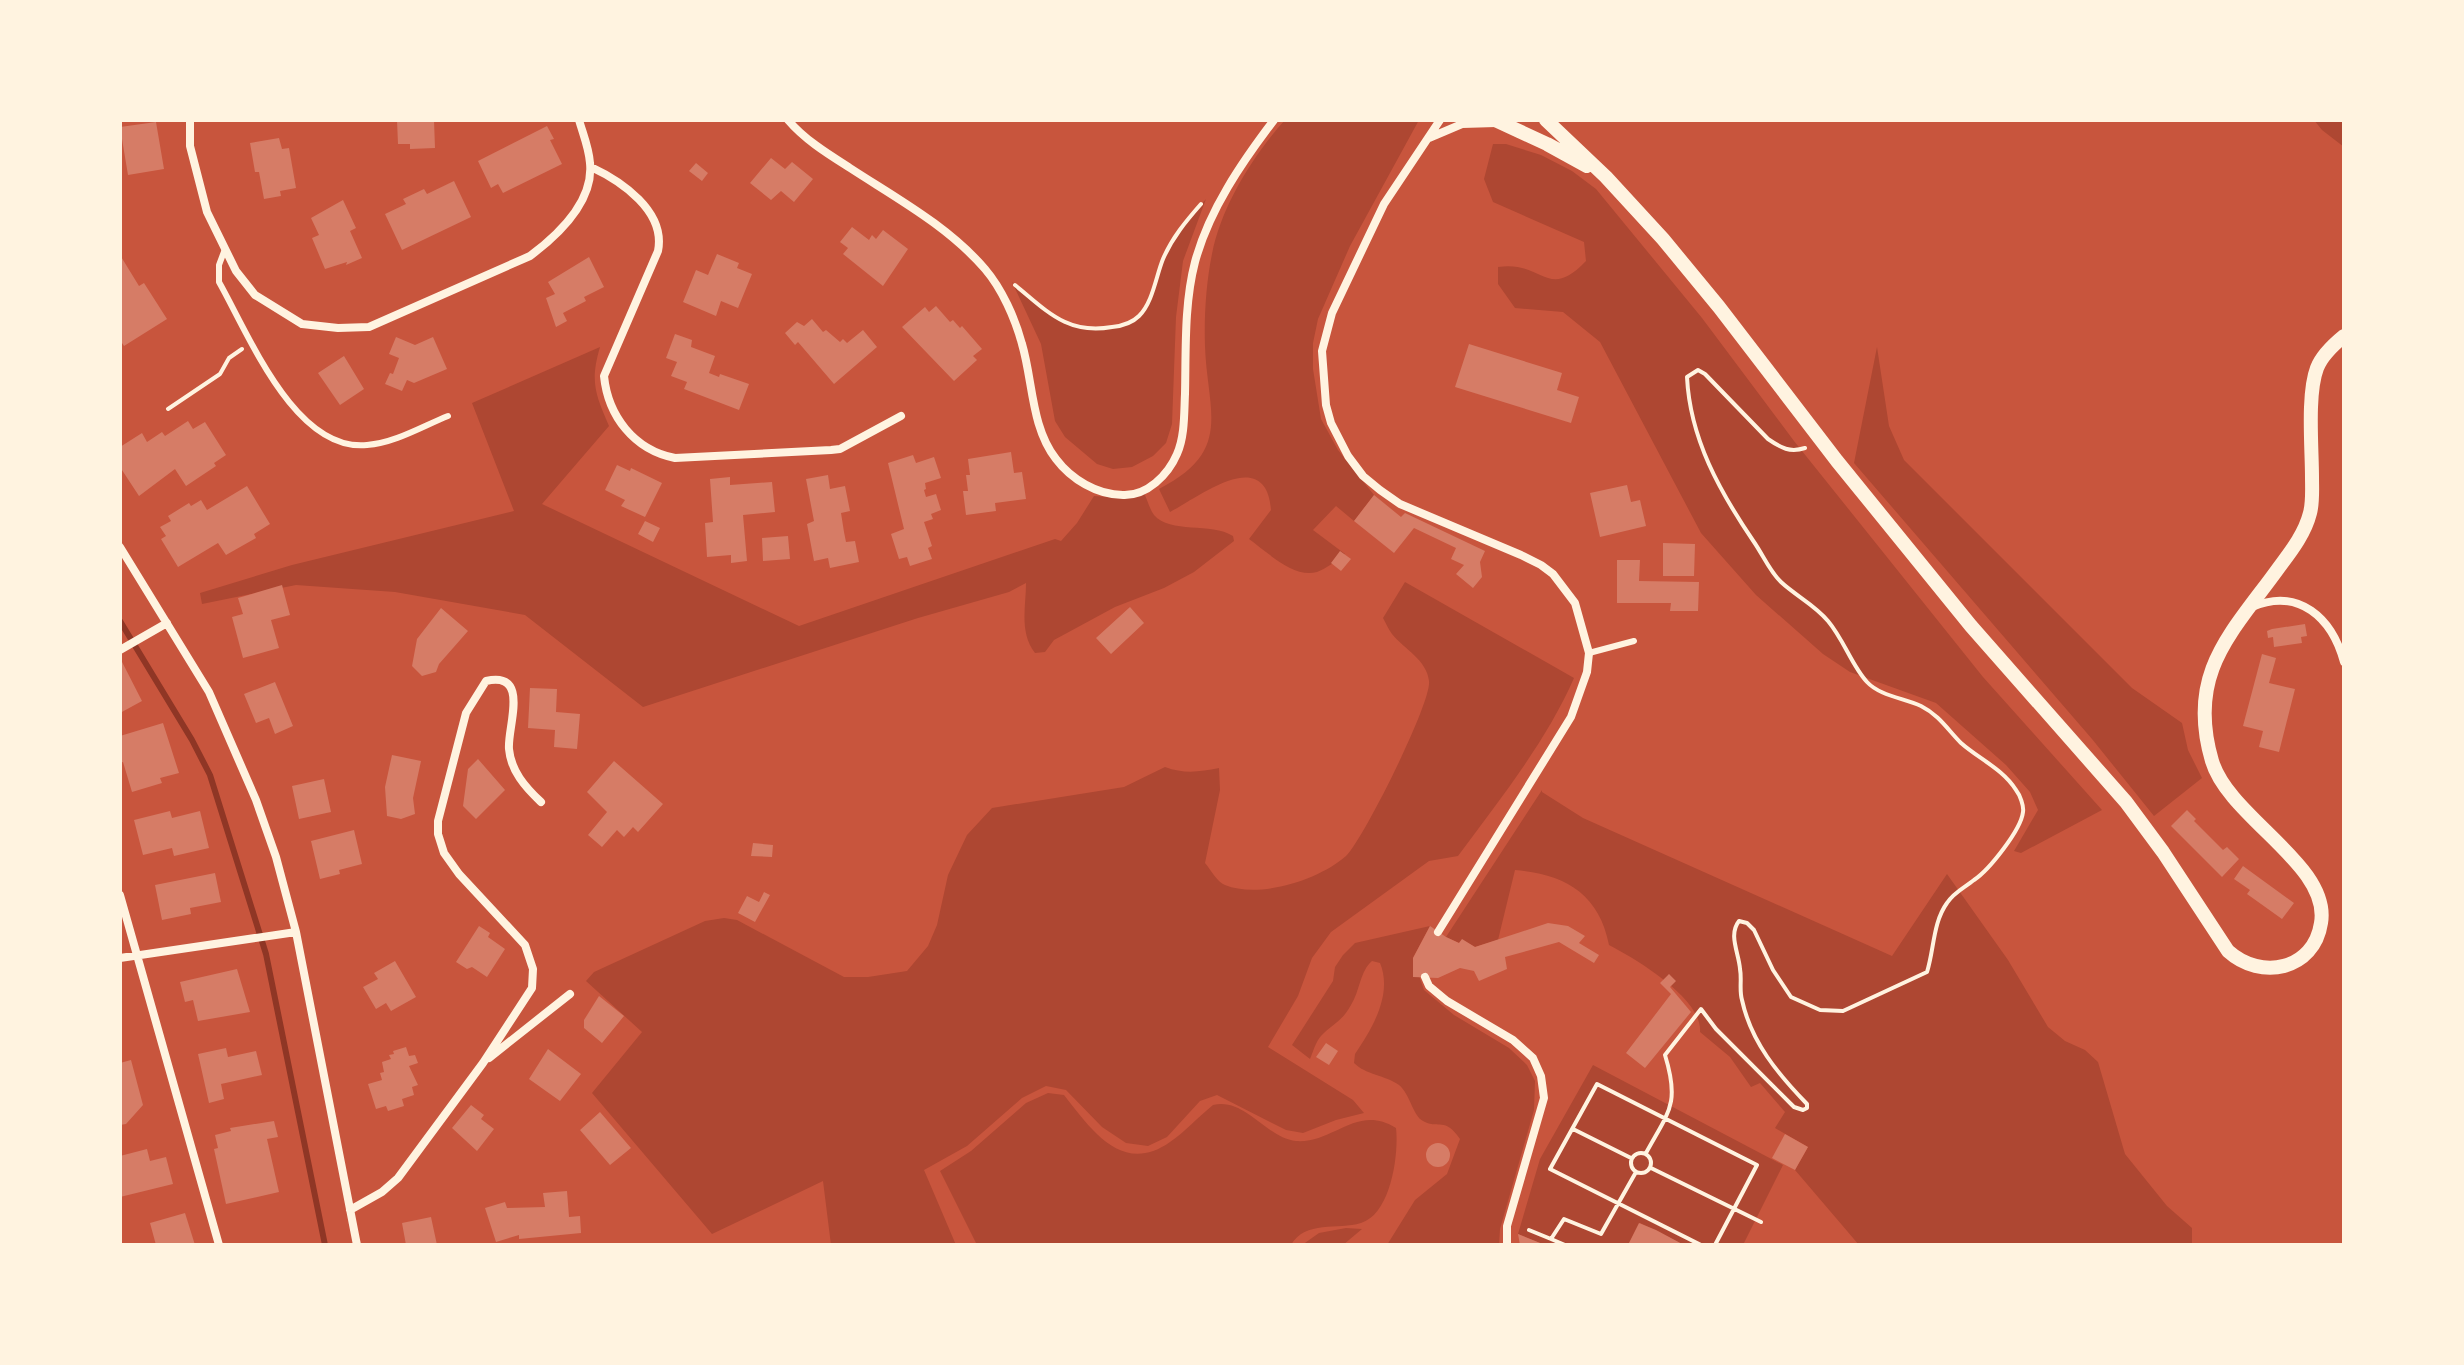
<svg xmlns="http://www.w3.org/2000/svg" width="2464" height="1365" viewBox="0 0 2464 1365" font-family="'Sofia Sans Condensed',sans-serif">
  <style>
    .green { fill: #ae4732 }
    .lines { fill: none; stroke-linecap: round; stroke-linejoin: round }
    .stream { stroke: #8f3625; stroke-width: 6 }
    .building { fill: #d67c66 }
    .path { stroke: #fff3e0; stroke-width: 4 }
    .service { stroke: #fff3e0; stroke-width: 6 }
    .minor { stroke: #fff3e0; stroke-width: 8 }
    .tertiary { stroke: #fff3e0; stroke-width: 14 }
  </style>
  <rect width="100%" height="100%" fill="#c8553d"/>
  <path class="green" d="M1285 120H1419L1350 246 1318 319 1313 343V369L1321 419 1338 450 1374 495 1354 521 1336 506 1313 530 1345 554C1337 560 1326 569 1317 572 1294 579 1266 551 1249 539L1271 510C1266 444 1200 496 1170 512L1159 489C1234 451 1207 411 1205 346 1204 317 1206 283 1212 254 1221 207 1253 155 1285 120Z
    M2314 120H2344V147L2322 130Z
    M1493 144H1506L1541 155 1572 171 1596 189 1702 318 1794 441 1983 677 2102 810 2021 853 2014 851 2038 810 2030 792 2006 765 1936 703 1850 672 1823 654 1756 595 1701 533 1600 342 1563 312 1515 308 1498 284V267C1543 260 1547 302 1586 261L1584 242 1493 202 1484 179Z
    M1206 199 1183 261 1176 317 1172 424 1166 443 1153 456 1132 467 1113 469 1097 464 1065 437 1055 421 1041 344 1012 282 1063 323 1079 328 1124 326 1141 315 1155 285 1163 258 1179 230Z
    M600 347C590 381 595 394 609 426L542 504 799 626 1055 539 1061 541 1077 523 1094 496 1109 497 1143 491C1147 498 1149 508 1154 515 1170 534 1211 522 1233 536L1234 541 1194 572 1164 588 1115 607 1054 640 1045 652 1035 653C1019 632 1026 607 1026 583L1009 592 918 618 643 707 525 615 395 592 296 585 202 604 200 593 292 565 514 511 472 403Z
    M1877 347 1889 426 1904 460 2132 688 2182 723 2188 750 2202 778 2154 816 2092 739 1854 463Z
    M1405 582 1574 678C1546 742 1500 799 1458 856L1429 861 1331 932 1312 958 1298 996 1268 1047 1353 1100 1364 1113 1336 1120 1303 1133 1286 1130 1217 1095 1200 1101 1167 1137 1148 1146 1126 1143 1102 1127 1066 1090 1046 1086 1022 1098 967 1146 924 1170 956 1245H831L823 1181 712 1234 592 1093 642 1032 586 981 594 972 705 921 724 918 737 920 844 977H868L907 971 928 946 937 925 948 875 967 835 992 808 1124 787 1165 767C1184 774 1199 772 1219 768L1220 790 1205 863C1211 870 1217 882 1225 885 1259 899 1319 880 1346 856 1363 840 1432 702 1429 681 1427 660 1404 649 1392 634 1388 629 1386 623 1383 618Z
    M1542 790V792L1583 818 1892 956 1947 874 2008 960 2048 1027 2065 1041 2085 1050 2098 1062 2125 1154 2167 1206 2192 1228V1245H1859L1795 1170 1808 1147 1775 1128 1785 1112 1760 1083 1751 1087 1730 1057 1700 1032C1703 999 1636 959 1609 945 1599 893 1564 874 1515 870L1498 940 1475 947 1462 940 1459 943 1446 937Z
    M1430 926 1413 958 1424 990 1454 1015 1509 1048 1527 1065 1535 1081 1534 1110 1500 1229 1499 1245H1387L1415 1200 1447 1174 1460 1139C1444 1116 1440 1130 1423 1121 1413 1116 1410 1094 1399 1085 1385 1075 1366 1075 1354 1063L1355 1054C1372 1029 1393 994 1380 963L1372 961C1360 971 1360 991 1351 1005 1341 1023 1332 1024 1321 1036 1316 1041 1313 1052 1310 1059L1292 1045 1333 981 1335 967 1343 955 1355 943Z
    M1593 1065 1783 1165 1743 1245H1684L1640 1223 1628 1245H1545L1518 1234 1540 1159Z
    M1048 1093 1064 1095C1091 1129 1122 1176 1170 1142 1185 1132 1198 1117 1213 1105 1245 1097 1266 1138 1296 1141 1333 1144 1357 1103 1396 1128 1399 1154 1391 1214 1361 1223 1338 1230 1305 1220 1291 1245H977L940 1171 971 1151 1026 1103Z
    M1346 1228 1362 1229 1343 1245H1302L1319 1233Z"/>
  <g class="lines">
    <path class="stream" d="M120 621 192 740 210 775 266 954 325 1245"/>
  </g>
  <path class="building" d="M397 120H434L435 148 410 149V144H398Z
    M156 122 164 169 128 175 120 127Z
    M547 126 554 139 550 140 562 164 503 193 498 184 491 188 478 161Z
    M279 138 282 149 289 148 296 188 280 191 281 196 264 199 259 172H255L250 143Z
    M771 158 785 169 792 162 813 179 794 202 781 191 771 200 750 183Z
    M696 163 708 173 702 181 689 171Z
    M454 181 471 217 402 250 385 214 406 204 403 199 424 189 427 194Z
    M343 200 356 228 350 231 362 258 346 265 347 262 325 269 312 238 319 235 311 218Z
    M852 227 869 240 872 235 876 239 883 230 908 249 883 286 843 254 848 248 840 242Z
    M717 254 739 263 737 268 752 274 738 308 721 301 716 316 683 302 696 270 708 275Z
    M120 255 139 286 144 283 167 319 124 346 120 340Z
    M589 257 604 287 584 297 586 301 563 313 567 321 556 327 546 298 555 294 548 282Z
    M936 306 950 322 953 320 960 328 962 326 982 349 973 356 977 360 954 381 902 327 925 307 929 312Z
    M812 319 823 332 826 330 840 342 843 339 847 343 863 330 877 347 834 384 798 342 795 345 785 333 797 322 804 326Z
    M675 334 692 340 691 347 715 356 709 373 719 377 720 374 749 384 739 410 684 389 687 382 671 376 677 362 666 358Z
    M396 337 415 345 433 337 447 369 414 383 407 380 402 391 385 384 390 373 393 374 399 358 389 354Z
    M1469 344 1562 373 1557 390 1579 397 1571 423 1455 387Z
    M344 356 364 389 340 405 318 373Z
    M188 421 193 429 205 422 226 455 214 463 216 466 186 486 175 469 139 496 120 467V447L142 433 147 442 162 432 165 436Z
    M1011 452 1014 473 1022 472 1026 499 995 503 996 511 966 515 963 491H968L966 475H970L968 459Z
    M913 455 916 463 934 457 941 478 925 483 926 489 924 490 926 497 936 494 941 510 931 514 933 519 924 522 932 546 928 548 932 559 910 566 907 557 899 559 891 534 904 529 888 463Z
    M617 465 630 471 631 468 662 483 645 517 621 506 625 500 605 490Z
    M828 475 830 489 845 486 850 511 841 513 844 532 846 542 855 541 859 562 830 568 828 558 814 561 807 524 814 521 806 479Z
    M730 477V485L772 482 775 512 743 515 747 561 731 563V555L707 557 705 523 713 522 710 479Z
    M1627 485 1631 502 1640 500 1646 526 1600 537 1590 493Z
    M247 486 270 524 254 534 256 538 226 555 218 543 178 567 161 539 166 536 160 527 171 521 168 516 189 503 191 506 201 500 207 510Z
    M1374 495 1401 517 1405 513 1485 551 1480 562 1482 577 1473 588 1456 574 1464 565 1451 559 1456 548 1414 528 1394 553 1354 521Z
    M645 521 660 528 653 542 638 534Z
    M788 536 790 559 763 561 762 538Z
    M1663 543 1695 544 1694 576H1663Z
    M1340 551 1351 559 1341 571 1331 563Z
    M1617 560H1640L1639 581 1699 582 1698 611H1670L1671 603H1617Z
    M282 585 290 615 271 620 279 648 243 658 232 617 243 614 238 598Z
    M1130 607 1144 623 1111 654 1096 638Z
    M441 608 468 631 439 664 436 672 422 676 412 666 417 639Z
    M2305 624 2307 636 2301 637 2302 643 2274 647 2273 637 2268 638 2267 631 2272 629Z
    M2262 654 2276 658 2269 683 2295 689 2279 752 2259 747 2263 731 2243 726Z
    M120 658 142 701 120 713Z
    M275 682 293 726 275 734 269 718 256 723 244 694Z
    M530 688 557 689 556 712 580 714 577 749 554 747 555 730 528 728Z
    M163 723 179 773 160 778 162 783 132 792 123 762 120 763V736Z
    M392 755 421 761 413 798 415 814 401 819 387 816 385 787Z
    M478 759 505 790 476 819 463 806 468 769Z
    M614 761 663 804 638 832 633 827 624 837 617 830 602 847 588 835 607 812 587 792Z
    M324 779 331 812 299 819 292 786Z
    M2187 810 2196 819 2194 821 2223 850 2227 847 2239 859 2222 877 2171 826Z
    M170 811 172 818 200 811 209 848 174 856 172 848 143 855 134 820Z
    M354 830 362 864 339 870 340 874 320 879 311 841Z
    M753 843 773 845 772 857 751 856Z
    M2243 866 2294 903 2282 919 2247 894 2250 890 2234 879Z
    M215 873 221 902 190 908 191 914 162 920 155 885Z
    M764 892 770 895 755 922 738 913 747 896 759 902Z
    M1548 923 1568 926 1585 936 1579 943 1599 955 1594 963 1559 942 1505 957 1507 969 1479 981 1474 971 1460 968 1438 978 1413 977V958L1430 926 1446 937 1459 943 1462 939 1475 947Z
    M479 926 490 933 488 937 505 949 487 977 472 967 467 969 456 962Z
    M395 961 416 997 391 1011 386 1003 376 1009 363 987 378 979 374 973Z
    M237 969 250 1012 198 1021 193 1000 185 1002 180 982Z
    M1669 974 1676 981 1670 987 1691 1012 1645 1068 1626 1053 1671 994 1660 983Z
    M599 996 624 1016 602 1043 584 1028V1020Z
    M1326 1043 1338 1051 1329 1065 1316 1057Z
    M406 1047 409 1056 415 1055 418 1063 409 1066 418 1085 412 1087 414 1095 402 1099 404 1106 388 1111 386 1106 376 1109 368 1084 382 1080 380 1073 384 1072 382 1062 391 1059 389 1055 394 1054 393 1051Z
    M226 1048 228 1057 256 1051 262 1075 221 1084 224 1099 209 1103 198 1054Z
    M548 1049 581 1074 560 1101 529 1079Z
    M131 1060 143 1105 126 1124 120 1125V1063Z
    M471 1105 484 1115 481 1119 494 1129 477 1151 452 1128Z
    M600 1112 631 1148 610 1165 580 1130Z
    M274 1121 278 1137 267 1139 279 1192 226 1204 214 1149 218 1148 215 1135 231 1131 230 1128Z
    M1785 1134 1808 1147 1795 1170 1772 1158Z
    M1426 1155a12 12 0 1 1 24 0a12 12 0 1 1-24 0Z
    M147 1149 150 1161 166 1157 173 1184 120 1197V1156Z
    M567 1191 569 1217 580 1216 581 1233 519 1239V1235L496 1242 485 1208 505 1202 507 1208 545 1207 543 1193Z
    M185 1213 195 1245H156L150 1223Z
    M431 1217 437 1245H406L402 1223Z
    M1639 1223 1656 1230 1684 1245H1628Z
    M1518 1234 1545 1245H1520Z"/>
  <g class="lines">
    <path class="path" d="M1015 285C1047 311 1067 335 1112 327 1122 326 1132 323 1139 316 1153 302 1156 276 1163 259 1172 238 1186 221 1201 204
      M168 409 220 374 229 358 242 349
      M1573 1129 1631 1158
      M1631 1163a10 10 0 1 1 20 0a10 10 0 1 1-20 0Z
      M1646 1153C1669 1111 1680 1104 1665 1055L1701 1009 1716 1029 1794 1107 1803 1110 1807 1108V1104C1778 1074 1751 1042 1742 1000 1739 990 1742 979 1740 969 1739 953 1728 935 1739 921L1747 923 1754 930 1773 970 1791 997 1820 1010 1843 1011 1927 972C1934 950 1933 922 1947 903 1954 892 1964 888 1974 880 1989 870 2021 830 2023 812 2024 806 2020 795 2016 790 2003 769 1979 759 1961 743 1948 730 1939 715 1921 706 1904 698 1880 696 1867 682 1852 666 1844 640 1828 621 1815 605 1796 596 1781 582 1770 572 1763 555 1754 542 1720 492 1690 439 1687 377L1698 370 1705 374 1768 439C1781 448 1790 453 1805 448
      M1651 1168 1761 1222
      M1529 1230 1551 1239
      M1565 1245 1551 1239 1564 1219 1601 1234 1636 1172
      M1701 1245 1550 1169 1597 1084 1757 1165 1715 1245"/>
    <path class="service" d="M225 249 219 265V282C249 335 295 452 367 445 395 443 423 426 448 416
      M1589 653 1634 641"/>
    <path class="minor" d="M190 120V146L207 212 236 271 255 295 302 324 338 328 369 327 530 256C558 235 594 202 590 163 589 148 583 134 579 120
      M788 120C805 140 828 154 850 168 896 198 948 226 985 269 1002 289 1015 318 1022 344 1033 381 1031 427 1056 459 1071 479 1097 495 1123 495 1147 496 1168 475 1177 454 1185 436 1184 413 1185 394 1186 351 1184 304 1195 262 1209 210 1242 162 1274 120
      M1429 138 1462 124 1496 123
      M591 167C621 181 666 211 658 251L604 376C608 416 634 450 675 458L831 450 840 449 901 416
      M120 547 209 692 256 800 276 857 296 932 357 1245
      M2252 607C2299 587 2332 618 2344 662
      M120 650 167 623
      M120 895 219 1245
      M1438 932 1571 717 1587 672 1589 653 1575 603 1553 574 1541 565 1521 555 1400 504 1380 490 1363 476 1348 456 1331 423 1326 405 1322 351 1332 313 1384 204 1440 120
      M120 958 296 932
      M1425 977 1429 986 1447 1001 1513 1040 1533 1058 1541 1076 1544 1098 1507 1226V1245
      M489 1058 570 994
      M350 1210 382 1192 398 1178 483 1063 532 988 533 969 525 945 459 874 444 853 438 834V821L466 713 486 681C531 671 507 727 509 749 511 771 525 787 541 802"/>
    <path class="tertiary" d="M1495 120 1547 144 1587 166
      M1546 120 1606 177 1663 239 1719 307 1837 461 1971 626 2126 802 2163 852 2228 951C2261 981 2314 970 2321 923 2331 865 2229 818 2212 761 2186 672 2232 633 2280 566 2292 550 2305 533 2310 513 2313 502 2312 489 2312 477 2312 448 2307 394 2317 368 2322 355 2333 345 2344 336"/>
  </g>
  <rect width="2464" height="1365" fill="none" stroke="#fff3e0" stroke-width="244"/>
</svg>
